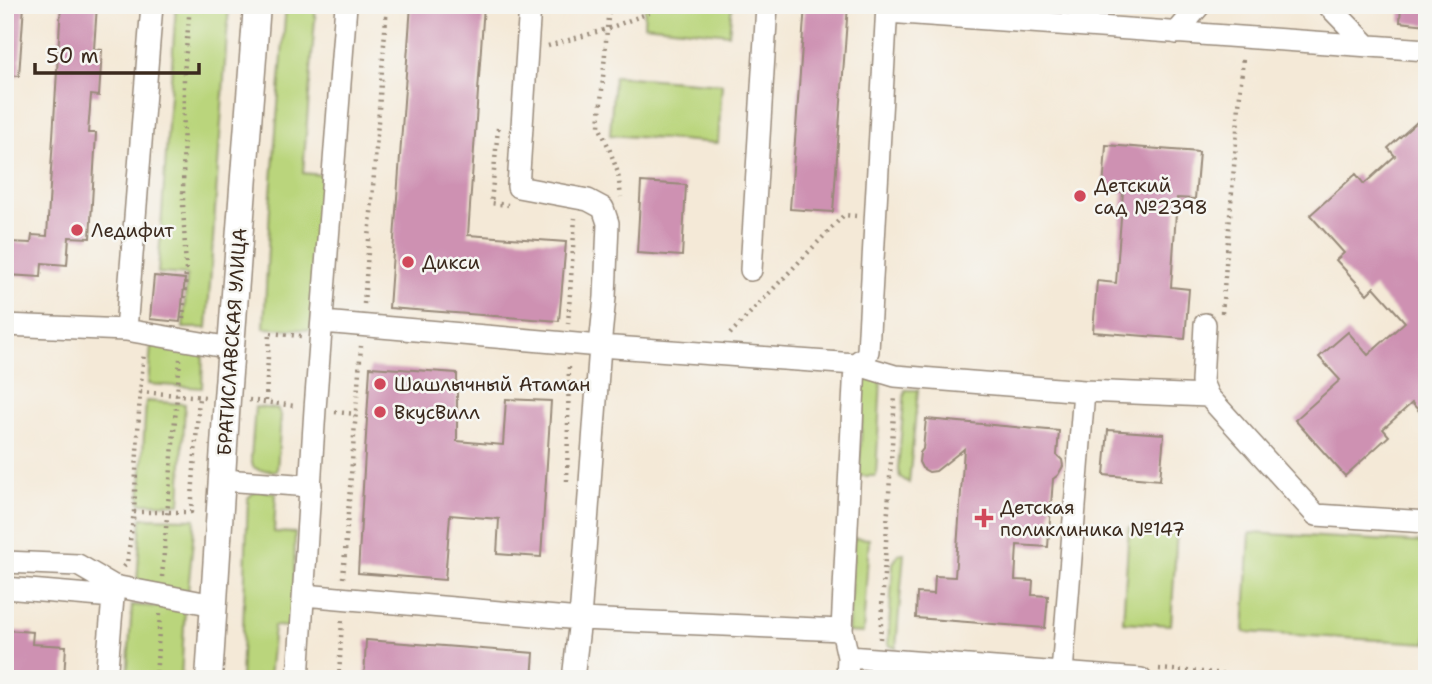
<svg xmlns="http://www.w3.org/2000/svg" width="1432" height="684" viewBox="0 0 1432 684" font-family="'Shantell Sans',sans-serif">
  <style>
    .green { fill: #bad57b; stroke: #7a804c; stroke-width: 2 }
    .building { fill: #ce91b2 }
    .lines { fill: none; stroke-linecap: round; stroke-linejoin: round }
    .minor-casing { stroke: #988a7a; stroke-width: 24 }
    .major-casing { stroke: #988a7a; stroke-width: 29 }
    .path { stroke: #988a7a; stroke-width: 4.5; stroke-dasharray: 2 5; stroke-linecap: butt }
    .minor { stroke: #fff; stroke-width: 21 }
    .major { stroke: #fff; stroke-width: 26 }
    .poi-dot { fill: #d1495b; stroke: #f6f6f2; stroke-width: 2.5 }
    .labels { text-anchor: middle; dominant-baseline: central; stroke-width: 5; stroke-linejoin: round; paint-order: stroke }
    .poi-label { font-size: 19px; fill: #3b2a1e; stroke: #f6f6f2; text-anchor: start }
    .street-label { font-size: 19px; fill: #3b2a1e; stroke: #f6f6f2 }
  </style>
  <rect width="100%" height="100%" fill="#f6f6f2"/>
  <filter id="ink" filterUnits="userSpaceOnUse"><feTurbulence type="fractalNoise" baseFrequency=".0143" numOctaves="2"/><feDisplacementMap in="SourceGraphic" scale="14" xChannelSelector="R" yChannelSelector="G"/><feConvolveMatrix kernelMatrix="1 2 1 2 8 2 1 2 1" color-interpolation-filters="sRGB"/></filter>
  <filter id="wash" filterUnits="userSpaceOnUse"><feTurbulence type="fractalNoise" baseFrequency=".00686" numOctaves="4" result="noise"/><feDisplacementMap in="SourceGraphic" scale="28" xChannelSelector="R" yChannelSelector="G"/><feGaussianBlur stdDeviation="1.57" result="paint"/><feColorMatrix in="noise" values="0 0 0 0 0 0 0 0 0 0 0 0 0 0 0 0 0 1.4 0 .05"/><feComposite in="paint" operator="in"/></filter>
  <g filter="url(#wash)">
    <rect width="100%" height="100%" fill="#f4e9d7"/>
    <path class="green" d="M176 5H229L207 328H183L187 275 158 273Z
      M286 5H316L303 173 322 175 311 330 264 328 270 206Z
      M645 5H732L729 34 644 25Z
      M614 76 722 84 718 143 610 135Z
      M151 345 203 351 202 388 148 384Z
      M864 378 881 379 876 476H859Z
      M905 390H918L909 483 900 477 898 469Z
      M146 401 185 404 180 504 140 503Z
      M255 407 277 409 281 415 277 471 259 470 253 467 251 458Z
      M260 490 276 493 274 532 295 533 293 622 290 627 274 626 269 679H241L248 498 253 493Z
      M141 518 195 519 188 591 137 585Z
      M1129 527 1177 529 1171 625 1123 622Z
      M1250 533 1427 543V643L1244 632Z
      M854 538 869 539 863 633 848 632Z
      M904 553 896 648 888 645 893 563 899 554Z
      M132 605 185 609 181 679H127Z"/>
    <g id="blocks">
      <path class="building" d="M5 5H24L19 76 5 75Z
        M61 5H97L94 49 102 50 99 96 91 95 88 133H96L90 238 69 237 67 265 42 263 41 277 7 275 9 242 31 243 32 235 47 236Z
        M411 5H484L468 235 566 242 559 321 389 308Z
        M805 5H848L833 212 790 209Z
        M1401 5H1427V25L1400 22Z
        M1427 113V420L1412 403 1383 429 1389 436 1345 476 1295 420 1340 380 1319 357 1348 332 1368 355 1405 322 1374 287 1367 294 1336 260 1344 253 1310 215 1356 174 1364 184 1395 156 1388 148Z
        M1106 145 1199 152 1195 199 1177 198 1171 287 1189 289 1185 339 1093 332 1097 281 1116 283 1123 192 1103 191Z
        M641 182 686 185 682 256 637 253Z
        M154 276 185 279 180 322 150 319Z
        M370 367 457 373V441L503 445 506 399 551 401 541 557 497 554 499 519 450 515 445 580 358 573Z
        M926 419 1059 431 1057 455 1062 460 1063 466 1058 475 1053 479 1048 547 1017 545 1015 580 1033 581 1032 595 1048 596 1045 628 916 618 917 593 934 594 935 576 955 577 964 449 936 471 929 472 922 468 919 462 920 453 923 449Z
        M1108 430 1164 434 1160 480 1104 475Z
        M5 630 33 632 32 644 66 646 64 679H5Z
        M366 640 534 653 532 679H364Z"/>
    </g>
  </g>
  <g filter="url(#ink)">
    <use href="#blocks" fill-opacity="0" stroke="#988a7a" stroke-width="2"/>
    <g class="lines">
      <g class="minor-casing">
        <path id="minor" d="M1328 5 1368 46
          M887 12 1427 50
          M1176 33 1200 5
          M751 270 767 5
          M323 322 600 346 605 297 608 223 603 208 588 200 518 187 530 5
          M1205 324 1202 382 1208 396
          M5 325 126 330 231 348
          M126 330 152 5
          M1084 391 1208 396 1316 515 1427 522
          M223 480 311 486
          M5 562 78 565 114 586 214 605
          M5 588 113 597
          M304 595 580 619 842 630
          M848 657 1141 679
          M106 679 114 586
          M298 679 315 409 346 5
          M573 679 580 619 600 346 855 364 895 376 1084 391 1062 673
          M847 679 848 657 842 630 855 364 866 356 868 351 887 5"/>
      </g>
      <g class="major-casing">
        <path id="major" d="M209 679 227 399 257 5"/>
      </g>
      <path class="path" d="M609 5 599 126 609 148 618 173 621 197
        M548 46 607 29 651 12 663 5
        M498 128 491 203 508 205
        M364 304 387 5
        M1222 313 1243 57
        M183 319 186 272 183 203 184 74 190 5
        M568 324 575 218
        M730 334 844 215 856 216
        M140 392 205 397
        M249 400 295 406
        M266 401 269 333 301 336
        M335 412 356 414
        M567 481 569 364
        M134 512H191L199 397
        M124 567 127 563 134 512 140 392 144 353
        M162 577 180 359
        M343 578 361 346
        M880 639 895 396
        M1159 669 1300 679
        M156 679 160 614
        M339 679 342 618"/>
      <use href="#minor" class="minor"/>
      <use href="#major" class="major"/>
    </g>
  </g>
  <g class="poi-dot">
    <circle cx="1080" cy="196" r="7"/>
    <circle cx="77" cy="230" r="7"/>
    <circle cx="408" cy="262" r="7"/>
    <circle cx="380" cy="384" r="7"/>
    <circle cx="380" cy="412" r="7"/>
    <path d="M980.5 507.5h7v7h7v7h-7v7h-7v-7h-7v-7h7z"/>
  </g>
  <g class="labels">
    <g class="poi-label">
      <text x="1094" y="185">Детский<tspan x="1094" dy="22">сад №2398</tspan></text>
      <text x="91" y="230">Ледифит</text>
      <text x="422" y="262">Дикси</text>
      <text x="394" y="384">Шашлычный Атаман</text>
      <text x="394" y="412">ВкусВилл</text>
      <text x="1000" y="507">Детская<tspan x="1000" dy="22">поликлиника №147</tspan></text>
    </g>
    <g class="street-label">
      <text transform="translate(232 342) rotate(-86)">БРАТИСЛАВСКАЯ УЛИЦА</text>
    </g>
  </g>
  <rect width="1432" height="684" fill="none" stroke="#f6f6f2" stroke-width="28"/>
  <path d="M35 63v10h164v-10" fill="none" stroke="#3b2a1e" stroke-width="3.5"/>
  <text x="46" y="63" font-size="21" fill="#3b2a1e" stroke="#f6f6f2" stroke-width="5" paint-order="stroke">50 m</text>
</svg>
